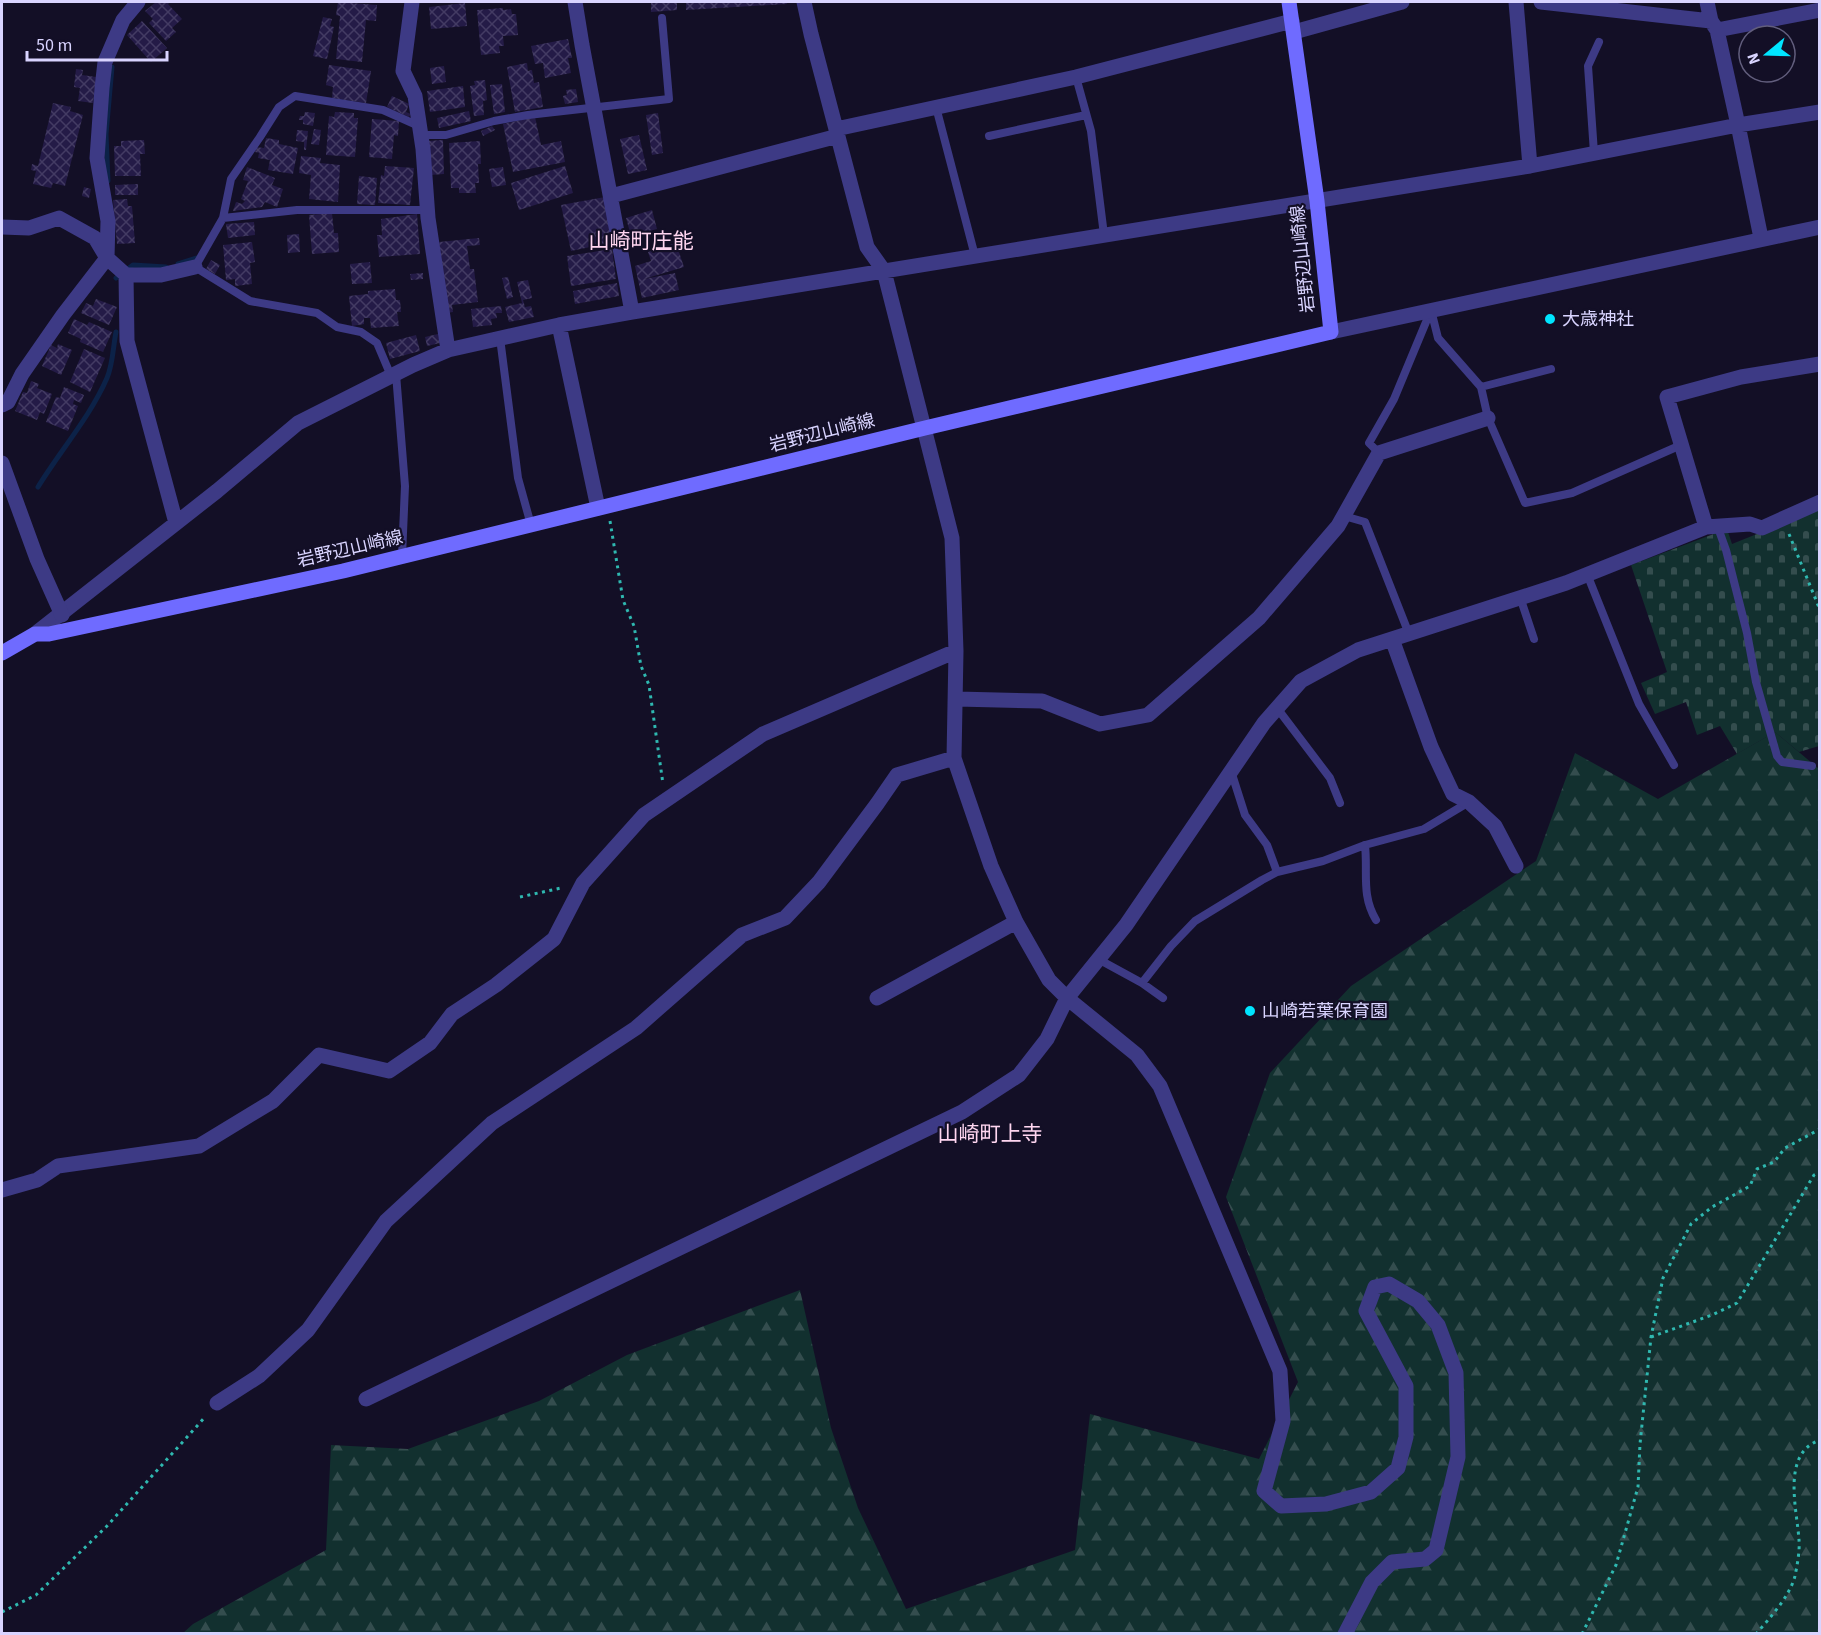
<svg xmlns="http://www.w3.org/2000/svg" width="1821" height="1635" viewBox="0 0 1821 1635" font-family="'Source Sans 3','Noto Sans JP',sans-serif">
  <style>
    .forest { fill: url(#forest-firs) }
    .cemetery { fill: url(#cemetery-stones) }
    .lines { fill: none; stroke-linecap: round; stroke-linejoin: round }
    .stream { stroke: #0c2248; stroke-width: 5 }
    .building { fill: url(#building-cross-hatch) }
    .path { stroke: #2fb8b0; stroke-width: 3; stroke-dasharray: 3 4.5; stroke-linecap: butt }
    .service { stroke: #3d3a85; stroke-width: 8 }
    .minor { stroke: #3d3a85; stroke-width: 15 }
    .tertiary { stroke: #3d3a85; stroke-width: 15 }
    .secondary { stroke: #6f6bff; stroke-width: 15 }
    .poi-dot { fill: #00e5ff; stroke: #130f26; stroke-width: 2 }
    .labels { text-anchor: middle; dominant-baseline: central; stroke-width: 4.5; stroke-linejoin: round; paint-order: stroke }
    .street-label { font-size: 18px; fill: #d9d4ff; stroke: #130f26 }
    .poi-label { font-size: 18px; fill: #d9d4ff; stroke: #130f26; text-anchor: start }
    .quarter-label { font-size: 21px; fill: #ffd6f0; stroke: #130f26 }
  </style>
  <defs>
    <pattern id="forest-firs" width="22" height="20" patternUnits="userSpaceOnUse" patternTransform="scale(1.5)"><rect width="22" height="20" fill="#12302f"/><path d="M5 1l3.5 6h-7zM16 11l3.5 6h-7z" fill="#344d4e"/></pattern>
    <pattern id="cemetery-stones" width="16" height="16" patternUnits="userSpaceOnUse" patternTransform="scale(1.5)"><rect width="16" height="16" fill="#12302f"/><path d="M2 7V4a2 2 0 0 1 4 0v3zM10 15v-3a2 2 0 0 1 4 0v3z" fill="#344d4e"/></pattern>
    <pattern id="building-cross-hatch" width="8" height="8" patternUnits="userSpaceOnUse" patternTransform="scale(1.5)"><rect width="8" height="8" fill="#241b47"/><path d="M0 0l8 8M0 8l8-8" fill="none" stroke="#433b63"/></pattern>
  </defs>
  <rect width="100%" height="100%" fill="#130f26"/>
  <path class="forest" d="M1775 732 1819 769V1633L182 1634 193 1624 326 1550 331 1445 408 1449 539 1401 627 1355 800 1290 831 1428 858 1508 906 1609 1075 1550 1090 1414 1259 1459 1298 1382 1226 1197 1270 1073 1351 986 1536 861 1575 753 1658 799Z"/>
  <path class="cemetery" d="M1819 509V746L1799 752 1775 732 1737 754 1720 726 1697 735 1686 702 1655 714 1641 683 1667 672 1631 565 1727 529 1732 544Z"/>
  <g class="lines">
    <path class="stream" d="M108 181 106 134 112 67
      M178 264 197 258
      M116 278 133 265 166 267
      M38 487C60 451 90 417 107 378 113 364 113 347 116 332"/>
  </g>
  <path class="building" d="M156 2H171L168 4 182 19 172 28 176 32 166 41 149 23 153 19 145 11Z
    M338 2 377 5 376 21 366 20 362 62 336 59 340 16 336 15Z
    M651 2H677V10L651 12Z
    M686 2H786L787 4 686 10Z
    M465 3 467 26 431 29 429 7Z
    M503 8V10L511 9 512 14H516L518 35 503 36 504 46H499L500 53 481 55 477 10Z
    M323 17 332 19 330 26 334 27 327 59 313 56Z
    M142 21 167 48 151 62 127 35Z
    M568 39 572 58H568L571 73 545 78 543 63 535 64 531 46Z
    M527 63 528 71 532 70 534 83 539 82 543 107 515 112 507 67Z
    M329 65 371 71 366 103 332 98 333 87 326 85Z
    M444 66 446 82 432 84 430 68Z
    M76 69 83 70 82 75 96 77 93 103 78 101 80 88 74 87Z
    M485 80 487 100 483 101 484 115 474 116 470 86 475 85 474 81Z
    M502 84 505 112 494 114 490 85Z
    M463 86 465 107 430 112 427 91Z
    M576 89 578 102 565 104 563 96 567 95 566 90Z
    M392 96 409 104 406 112 411 114 409 117 387 107Z
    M53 103 71 107 70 111 83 115 65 186 53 183 51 188 33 184 36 171 31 170 32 164 38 166Z
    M469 111 471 121 439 128 437 118Z
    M305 112 315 113 313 126 303 124V120H299L300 116H304Z
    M335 112 354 113V118H358L355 157 326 155 329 116 334 117Z
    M658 113 663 153 652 155 646 115Z
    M535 117 541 145 561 141 565 162 513 172 503 124Z
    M372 119 399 121 398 136 394 135 392 159 369 157Z
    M492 126 495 130 483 136 481 131Z
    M314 129 321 130 319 145 311 144Z
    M297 130 308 131 306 150H304V142L296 141Z
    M639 135 647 170 628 174 620 139Z
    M266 138 279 140V144L298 148 293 174 268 170 270 160 258 158 259 153 255 152 256 147 264 148Z
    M144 140 145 154H140L141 176H115L114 146H121V141Z
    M443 140 444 174 430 175 428 141Z
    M480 141 481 164H478L479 183H475L476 193H459V188H451L449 143Z
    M301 156 321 158 320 163 340 165 338 202 309 199 311 175 299 173Z
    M385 166 414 168 410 205 378 203 381 175 384 176Z
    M565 166 573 193 519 210 511 183Z
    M247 167 275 178 272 185 283 189 277 207 265 202 262 207 233 211 236 202 242 204 245 201 241 199 248 181 243 180Z
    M503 167 506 185 492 187 489 169Z
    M359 176 377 178 375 205 357 204Z
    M138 184V195H115V185Z
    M84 187 91 189 89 198 82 196Z
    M605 197 614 242 571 251 561 205Z
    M127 199 128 206H132L135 243 117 244 113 200Z
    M652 210 657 229 631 236 626 218Z
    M332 213 334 233H338L339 252 312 254 309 215Z
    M417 214 420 254 379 257 377 235H382L381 219Z
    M254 222 255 235 228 238 226 224Z
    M299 234 300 252 288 253 287 235Z
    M479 238 480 245 467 246 470 269H474L478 302 452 305 453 312 447 313 439 242Z
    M252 242 255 262 250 263 252 284 235 286V279L226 280 223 245Z
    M676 243 684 267 644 279 675 273 679 290 642 298 635 266 651 261 648 252Z
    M612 249 616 279 571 286 567 256Z
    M211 260 220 265 215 274 206 269Z
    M370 262 372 283 352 284 350 264Z
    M423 273V279L411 280 410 274Z
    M508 277 513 297 507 299 502 278Z
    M528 280 532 298 523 300 525 307 531 306 534 317 509 322 505 307 522 303 517 282Z
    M617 283 619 296 575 304 573 291Z
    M395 289 396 300H400L401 312H397L399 326 371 328 370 318H364V324L352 326 349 296 368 294V291Z
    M96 299 117 307 109 325 81 313 86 303 93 306Z
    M501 306 502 313H496L497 318 491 319 492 325 473 327 471 309Z
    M74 319 87 325 89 322 112 332 103 352 80 342 81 339 68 333Z
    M438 334 440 343 427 346 425 337Z
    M416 335 420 351 390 359 386 343Z
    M58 344 72 350 61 375 42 366 51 345 57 348Z
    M84 349 105 358 90 392 70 382Z
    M31 381 39 384 37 388 52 394 44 414 40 412 37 420 15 411 23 392 27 393Z
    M64 387 84 395 81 403 74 400 73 404 78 406 68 431 46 422 56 397 60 398Z"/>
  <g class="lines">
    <path class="path" d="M610 521 623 600 634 626 641 666 649 685 663 784
      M1789 534 1820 610
      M520 897 561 888
      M1651 1337 1712 1315 1737 1303 1814 1175 1820 1172
      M2 1612 36 1595 107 1526 206 1416
      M1582 1634 1616 1565 1638 1487 1640 1444 1651 1337 1663 1278 1691 1224 1712 1207 1750 1186 1757 1169 1774 1162 1785 1148 1820 1129
      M1756 1634C1769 1619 1790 1596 1795 1576 1797 1566 1800 1551 1799 1540 1797 1509 1781 1453 1820 1440"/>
    <path class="service" d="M1076 77 1091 131 1104 235
      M936 107 975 256
      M421 135H446L494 121 528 115 669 99 662 18
      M989 136 1086 115
      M1594 153 1588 66 1599 42
      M223 218 297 210H427
      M500 338 518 478 531 525
      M396 374 405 486 402 556
      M391 376 377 343 361 332 337 327 317 313 250 301 195 267 223 218 231 179 260 137 279 107 295 96 383 110 419 126
      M1481 387 1551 369
      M1379 453 1369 443 1394 399 1431 310 1438 338 1481 387 1488 418 1525 503 1572 493 1681 445
      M1344 516 1365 522 1409 634
      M1717 525 1726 550 1747 633 1756 682 1777 756 1782 762 1812 766
      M1587 574 1639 704 1674 765
      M1520 597 1534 639
      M1277 708 1330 778 1340 803
      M1231 771 1245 815 1267 845 1277 872
      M1365 845C1368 873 1361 895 1376 920
      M1098 959 1142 983 1163 998
      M1142 983 1171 946 1195 921 1262 880 1277 872 1323 861 1365 845 1424 829 1469 802"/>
    <path class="minor" d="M412 2 403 71 415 96 423 149 428 218 448 350
      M575 2 582 45 632 312
      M804 2 811 34 867 247 884 271 952 538 956 651 954 758 991 866 1016 922 1049 980 1067 998 1137 1055 1160 1086 1280 1371 1283 1421 1264 1491 1281 1506 1326 1504 1371 1492 1398 1468 1406 1437V1386L1366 1311 1375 1287 1389 1284 1418 1301 1438 1325 1456 1373 1458 1457 1436 1550 1425 1559 1392 1562 1372 1582 1345 1634
      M1516 2 1530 166
      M1541 2 1711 21
      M1707 2 1711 21 1717 30 1738 125 1761 238
      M1717 30 1820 10
      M1294 32 1402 2
      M836 129 1076 77 1292 21
      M611 196 838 136
      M2 227 29 228 59 218 95 238 107 258 126 275 127 341 176 523
      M126 275H161L195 267
      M559 325 598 508
      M1331 332 1820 227
      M2 405 8 402 22 374 63 315 107 258 108 221 97 158 102 88 105 62 123 20 138 2
      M1706 527 1750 524 1762 528 1820 502
      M35 634 217 491 298 423 413 365 448 350 559 325 632 312 1530 166 1738 125 1820 112
      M1392 639 1431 747 1453 794 1469 802 1495 826 1516 866
      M957 699 1042 701 1100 724 1148 715 1259 618 1338 526 1379 453 1488 418
      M877 998 1016 922
      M2 1190 37 1180 58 1166 199 1146 273 1101 319 1055 389 1071 430 1043 452 1014 496 985 554 939 583 883 644 815 763 734 956 651
      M366 1399 962 1112 1019 1075 1047 1039 1067 998 1126 925 1264 723 1301 681 1358 650 1566 583 1706 527 1667 397 1741 377 1820 364
      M217 1403 259 1376 308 1330 386 1221 492 1123 636 1028 742 935 785 918 819 882 877 804 897 775 954 758"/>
    <path class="tertiary" d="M2 463 37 559 62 615"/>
    <path class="secondary" d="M2 653 35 634H49L343 571 925 428 1331 332 1317 201 1289 2"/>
  </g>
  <g class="poi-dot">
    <circle cx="1550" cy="319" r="6"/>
    <circle cx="1250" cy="1011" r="6"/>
  </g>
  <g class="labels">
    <g class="street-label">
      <text transform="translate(1303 259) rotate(-96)">岩野辺山崎線</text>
      <text transform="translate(822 433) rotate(-14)">岩野辺山崎線</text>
      <text transform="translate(350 549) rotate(-13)">岩野辺山崎線</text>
    </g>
    <g class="poi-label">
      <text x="1562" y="319">大歳神社</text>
      <text x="1262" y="1011">山崎若葉保育園</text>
    </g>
    <g class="quarter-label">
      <text x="641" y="241">山崎町庄能</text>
      <text x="990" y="1134">山崎町上寺</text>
    </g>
  </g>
  <rect width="1821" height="1635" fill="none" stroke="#d9d4ff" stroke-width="6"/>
  <g transform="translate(1767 54) rotate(251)"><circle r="28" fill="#130f26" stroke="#625e7d" stroke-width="1.5"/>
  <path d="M0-4.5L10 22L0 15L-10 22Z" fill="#00e5ff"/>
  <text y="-9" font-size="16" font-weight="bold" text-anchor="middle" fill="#d9d4ff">N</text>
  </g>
  <path d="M27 51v9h140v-9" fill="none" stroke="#d9d4ff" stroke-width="3"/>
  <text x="36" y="51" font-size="18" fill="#d9d4ff" stroke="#130f26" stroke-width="4.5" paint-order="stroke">50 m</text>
</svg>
